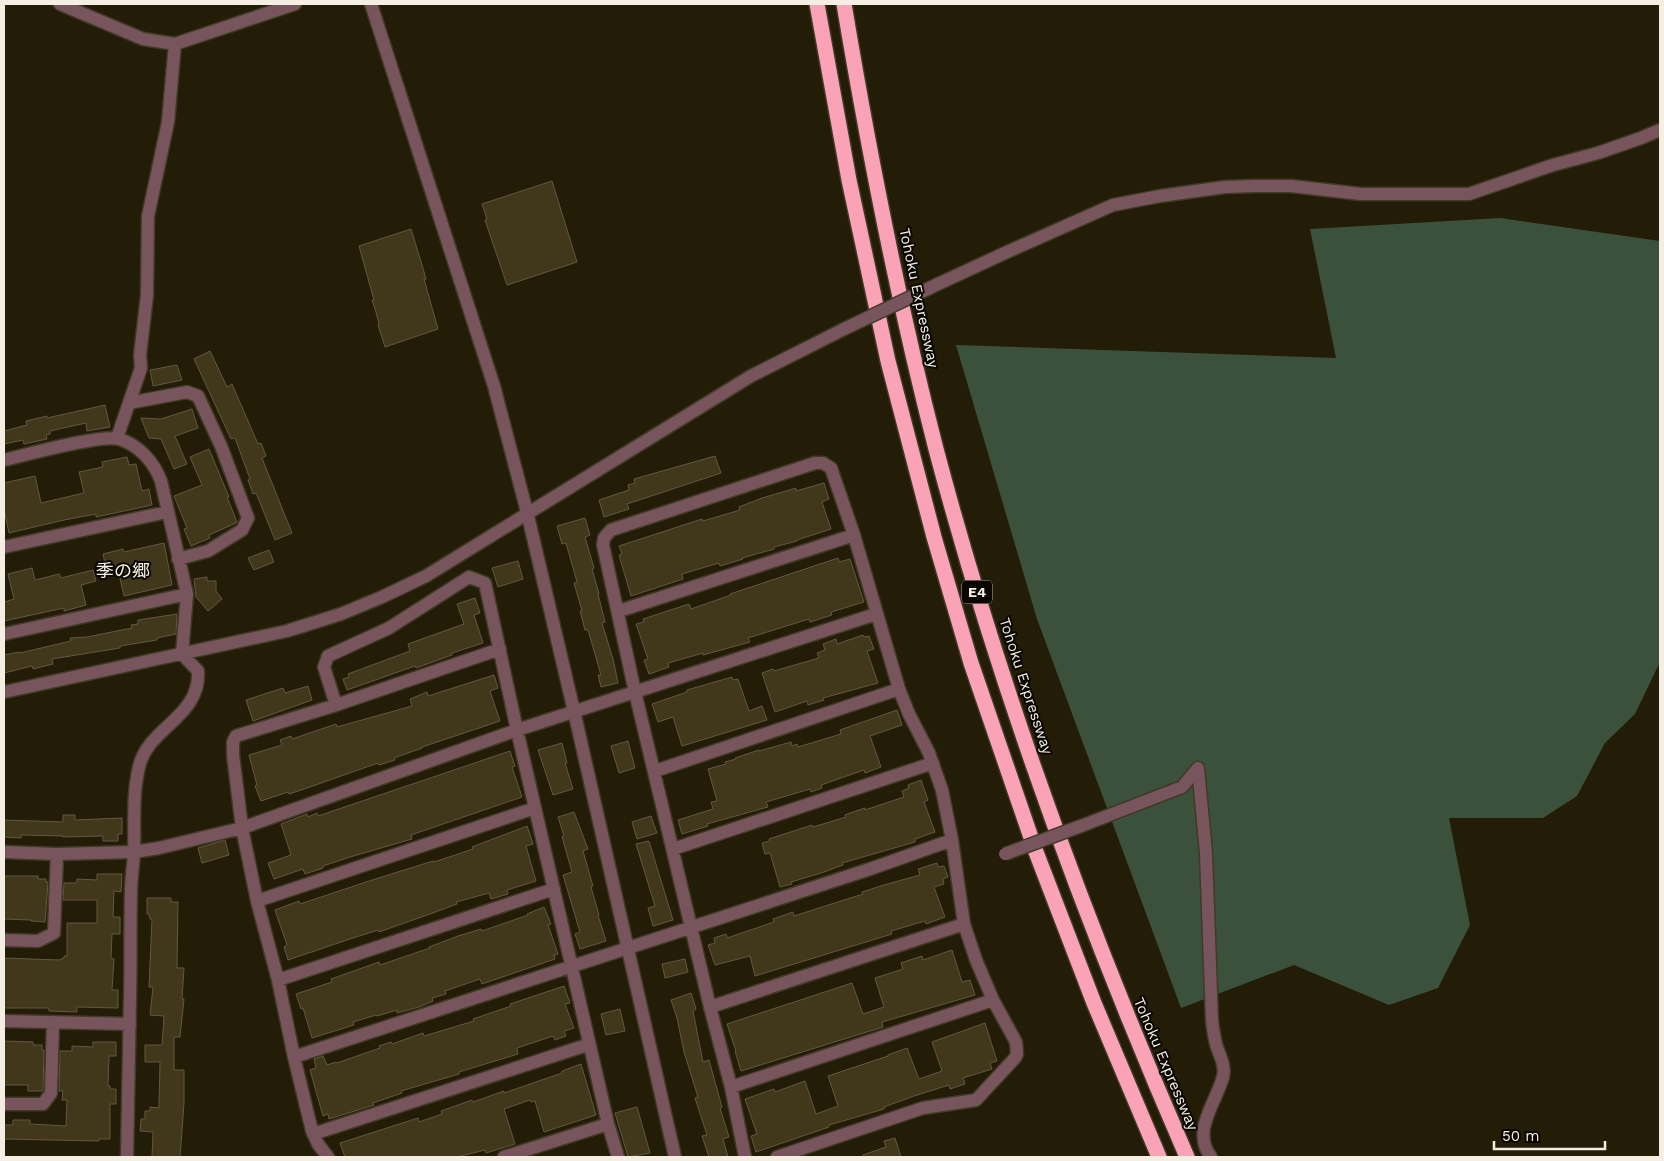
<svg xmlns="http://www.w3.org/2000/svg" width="1664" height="1161" viewBox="0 0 1664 1161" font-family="'Work Sans','Noto Sans JP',sans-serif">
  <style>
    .forest { fill: #3b513b }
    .building { fill: #41371a; stroke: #615942 }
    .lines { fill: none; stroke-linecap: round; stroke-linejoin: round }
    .minor-casing { stroke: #403a26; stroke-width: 15 }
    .tertiary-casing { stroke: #403a26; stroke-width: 15 }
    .motorway-casing { stroke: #403a26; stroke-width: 18 }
    .minor { stroke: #78555c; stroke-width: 12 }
    .tertiary { stroke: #78555c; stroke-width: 12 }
    .motorway { stroke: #faa3b6; stroke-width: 15 }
    .minor-bridge-casing { stroke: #403a26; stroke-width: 15; stroke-linecap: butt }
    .minor-bridge { stroke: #78555c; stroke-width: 12 }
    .labels { text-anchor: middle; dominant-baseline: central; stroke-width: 4; stroke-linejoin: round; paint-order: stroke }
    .shield { fill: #0a0702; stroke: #aea99f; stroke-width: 1 }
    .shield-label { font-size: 14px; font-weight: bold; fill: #f4efe2 }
    .street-label { font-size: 15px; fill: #f4efe2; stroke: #0a0702 }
    .quarter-label { font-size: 18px; fill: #f4efe2; stroke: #0a0702 }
  </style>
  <rect width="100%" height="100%" fill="#231c07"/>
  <path class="forest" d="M1500 218 1660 241V662L1635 714 1605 743 1577 796 1543 818H1449L1470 925 1438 988 1389 1005 1294 965 1181 1008 1037 619 956 345 1336 358 1310 229Z"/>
  <path class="building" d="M552 181 577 262 507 285 485 220 487 219 482 204Z
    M411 229 422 265 426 279H424L438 329 385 347 378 325 379 324 376 312 372 300H374L359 246Z
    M210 351 227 387 232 384 258 444 261 443 266 456 262 458 292 533 275 540 256 493 253 494 248 480 250 479 235 438 231 439 194 359Z
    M177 365 182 380 153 386 150 370Z
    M105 405 110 427 87 431 86 423 50 431V434L46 435 47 439 24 444 23 440 4 444V431L27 425 26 421 47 416V418Z
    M192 409 198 428 175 436 187 464 174 469 161 439 149 438 141 418 161 419Z
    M209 449 229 497H227L237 522 236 523 209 535 210 538 191 546 184 529 187 528 174 496 202 485 190 457Z
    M715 456 721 473 627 504 629 509 604 517 599 500 629 490 628 485 635 483 634 479Z
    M127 457 129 465 136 464 142 491 149 489 152 505 96 517V514L64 520 9 533 4 509V483L35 476 41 503 84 493 79 472 103 467 102 462Z
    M824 483 829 499 822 502 831 529 797 540V541L774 547V549L742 558 743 559 720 566 719 563 682 574 683 579 631 596 619 555 622 554 619 546 702 519 703 521 740 510 739 507 762 498 796 488V491Z
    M585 518 590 535 585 537 594 568 592 569 599 594H598L605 622 602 623 613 659 618 683 601 687 598 675H601L588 630H585L580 611H582L574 583 577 582 566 543 562 544 557 526Z
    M164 543 172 585 124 596 117 566 106 568 103 554 123 549 124 552Z
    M269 550 274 562 254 570 248 558Z
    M838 558 839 562 850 559 864 602 831 612 832 615 810 622 809 619 748 638 750 642 703 655V653L668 663 669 667 649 674 644 660 648 659 636 624 644 622 643 619 689 604 691 609 731 595 730 594Z
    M518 561 523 579 498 587 492 568Z
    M32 568 35 580 59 574 61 578 93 570 96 581 81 585 86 605 64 611V608L4 621V602L14 599 8 574Z
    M207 577V581H216V591L222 599 208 611 196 597 194 579Z
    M475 598 480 613 474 615 483 643 452 653V655L416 668 415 666 347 690 343 679 349 677 348 674 410 651 408 644 464 624 457 604Z
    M177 614 176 634 157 638V640L120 646V648L52 659 53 664 33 669 32 666 4 673V655L19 652 20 653 71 641 70 638 87 637 132 628 131 625 138 624V620Z
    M863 635 864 637 869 636 874 649 867 651 878 683 823 698 824 700 808 705 807 701 775 712 762 673 773 669 774 671 819 658 817 653 825 650 823 644 836 639 837 644Z
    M494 675 498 688 490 691 500 721 422 747V748L394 758 395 760 379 765 378 763 307 788 289 794 288 792 261 801 255 786 257 785 249 755 282 745 280 740 291 736 292 739 336 724 337 727 412 706 410 699 427 692 428 696Z
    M732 677 733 680 738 679 749 711 762 706 767 720 682 746 673 717 658 722 652 704 687 692V690Z
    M308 686 312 700 253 721 246 700 283 688 285 693Z
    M897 710 902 725 870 736 881 767 865 773 864 770 821 785 822 788 811 792 810 789 766 802 768 807 707 824 708 826 682 834 678 820 713 809 711 802 717 801 708 769 726 764 725 762 736 759 735 758 759 750V751L791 742 792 746 797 744 798 747 841 734 840 730Z
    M628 741 635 768 619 773 611 746Z
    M562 743 567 763H565L573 789 553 795 538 750Z
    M510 751 515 766 512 767 522 797 411 835 412 839 350 857 323 866V868L305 874 303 869 274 879 268 863 291 855 281 824 307 814 308 817 317 813 318 816Z
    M921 780 928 800 924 802 935 832 915 839V842L842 863 843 865 824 872 791 882 792 884 780 887 770 853 765 854 762 843 770 841 769 839 812 825 813 827 846 817 845 815 850 813 865 808V810L904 797 902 791 909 788 908 785Z
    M574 812 588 849 583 851 593 886 591 887 599 915H598L606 941 580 949 575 934 580 932 563 875 572 872 562 837 564 836 558 817Z
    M63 815H75V820L122 818V834H118V841H103V836L63 837V836L21 835V838L4 837V820L63 822Z
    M651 816 657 833 637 839 632 822Z
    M527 826 533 844 526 846 536 881 507 890 508 894 491 899 489 893 456 902 457 904 430 914 379 932 378 930 350 939 288 960 284 947 287 945 275 910 299 901 300 904 369 881 433 861 434 862 473 849 472 847Z
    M225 840 229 855 202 863 198 848Z
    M649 841 673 920 653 926 648 908 655 906 636 844Z
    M937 863 938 867 944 866 948 877 943 879 944 884 934 887 945 917 926 924 925 921 891 931 892 934 755 976 750 956 715 965 708 945 715 943 714 938 726 934 727 938 774 922 773 919 793 912 794 916 863 894 862 892 884 885 920 875 918 869Z
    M97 874H122L121 892 114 891 113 917H120V934H112L111 958 114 959 112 990H118V1008L77 1007V1012L49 1011V1008H4V958L59 960 64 958V956H67V923H97V900H63L64 883H77V879L97 880Z
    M4 876H38V879H46V882H48L45 922 31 921V920L4 919Z
    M147 898H171V902H178L177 968H184L182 999H184L180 1037H174V1070H184V1103L180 1157H152L153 1132 140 1131 141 1119H145V1111H150V1107L159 1108 160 1062H145V1045H162L164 1016 150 1015 153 987H149L152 919H150L149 914H147Z
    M544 907 551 924 548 925 558 954 554 955 555 959 482 984 480 979 445 991 446 994 432 998 433 1001 419 1007 397 1013V1010L377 1016 376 1015 353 1022 354 1025 312 1038 303 1008 301 1009 296 994 332 982 331 979 379 962 380 965 430 948 429 947 458 936 481 929 482 931 528 915 527 914Z
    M952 950 962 982 970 980 975 995 882 1022 883 1027 741 1071 735 1051H736L727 1024 852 983 863 1014 884 1007 875 978 903 969 901 963 922 956 923 960Z
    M685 959 688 972 665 978 662 964Z
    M564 986 570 1003 565 1004 574 1028 564 1031 566 1036 555 1040 553 1036 517 1048 518 1054 459 1072V1074L401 1091 402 1093 373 1103 374 1105 329 1119 328 1114 323 1116 310 1070 316 1068 314 1059 323 1056 327 1065 336 1062 337 1063 380 1048 379 1046 391 1042 392 1044 423 1033 424 1036 474 1021 473 1019 511 1006 510 1004Z
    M691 993 696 1009 693 1011 703 1062 709 1060 722 1107 720 1108 729 1137 723 1139 728 1157H709L702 1136 707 1135 695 1098 698 1097 684 1052 677 1018 671 1000Z
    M620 1009 625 1031 606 1035 601 1014Z
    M985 1023 997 1061 990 1063 992 1069 963 1078 965 1084 950 1089 949 1085 914 1096 884 1107V1109L829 1125V1127L756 1152 751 1136 757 1134 745 1099 774 1089 775 1092 805 1081 816 1114 838 1106 828 1076 888 1056V1055L907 1048 919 1079 942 1071 932 1042Z
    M4 1041 33 1042V1045H42V1050H44L43 1091H28V1085H4Z
    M93 1042H116V1056H109L108 1086H110V1089H116V1104H110V1139H99V1141L4 1139V1125H13V1120H30V1124L66 1126 67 1100H62L63 1091H59L60 1051H72V1046L93 1047Z
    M581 1064 596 1115 544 1132 535 1101 531 1102 530 1100 504 1109 515 1144 486 1153 485 1150 457 1157H345L340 1143 418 1118 419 1122 442 1114 441 1111 472 1100 473 1102 504 1091V1093L562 1073V1071Z
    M637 1107 650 1153 628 1157 615 1113Z
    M895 1138 901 1157H863V1155L886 1147 884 1141Z"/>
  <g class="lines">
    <g class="minor-casing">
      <path id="minor" d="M60 4 143 39 175 44 295 4
        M938 284 1007 252 1113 205 1160 196 1225 187 1255 186H1291L1361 194H1469L1553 165 1598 153 1641 138 1660 130
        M129 403 141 368 140 355 147 295 148 216 168 122 175 44
        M117 438 129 403 187 392 198 396 221 446 248 518 242 530 208 551 178 559
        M4 460C26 455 100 434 119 439 139 445 154 462 161 481L187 594 182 654 198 671C201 717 147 728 139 767 132 796 135 825 134 854 133 867 131 879 131 892 130 927 131 963 130 998 129 1051 128 1104 127 1157
        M4 547 167 512
        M619 611 854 535
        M4 634 187 594
        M4 692 287 631 341 614 382 597 426 576 751 376 844 329
        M336 705 324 667 328 656 389 628 469 577 485 583 517 730 608 1124 618 1157
        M1198 768 1206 853 1212 1021C1213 1029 1214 1036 1216 1044 1219 1055 1226 1065 1223 1077 1216 1103 1191 1131 1211 1157
        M655 771 899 689
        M1081 826 1182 787 1198 768
        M673 849 933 763
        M4 852 57 854 134 852 159 848 242 828 517 730 876 614
        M257 901 535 808
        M4 940 38 941 54 933 57 854
        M278 980 554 889
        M710 1007 964 924
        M4 1021 130 1024
        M294 1057 870 869 952 840
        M731 1087 993 1000
        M4 1104H43L51 1093 53 1022
        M313 1134 584 1046
        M328 1157 318 1144 312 1131 294 1057 278 980 257 901 242 828 233 755V742L236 736 336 705 500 649
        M504 1157 608 1124
        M745 1157 731 1087 710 1007 635 692 603 545 604 538 611 530 815 463H823L831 468 854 535 899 689 909 714 929 753 942 790 952 840 964 924 976 960 993 1000 1016 1042 1017 1054 1015 1058 976 1100 923 1108 777 1157"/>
    </g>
    <g class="tertiary-casing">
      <path id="tertiary" d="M371 4 494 386 527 512 574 711 675 1157"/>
    </g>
    <g class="motorway-casing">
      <path id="motorway" d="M817 4 849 180 888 361 934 537 971 663 1036 852 1094 1003 1159 1157
        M844 4C869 153 898 302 936 449 1000 691 1087 927 1187 1157"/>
    </g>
    <use href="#minor" class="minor"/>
    <use href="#tertiary" class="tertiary"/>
    <use href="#motorway" class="motorway"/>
    <g class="minor-bridge-casing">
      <path id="minor-bridge" d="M844 329 938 284
        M1005 854 1081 826"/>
    </g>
    <use href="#minor-bridge" class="minor-bridge"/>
  </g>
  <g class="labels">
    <rect class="shield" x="962" y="580.5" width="30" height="23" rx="4"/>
    <g class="shield-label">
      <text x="977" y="592">E4</text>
    </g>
    <g class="street-label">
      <text transform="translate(919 298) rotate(78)">Tohoku Expressway</text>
      <text transform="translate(1026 686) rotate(72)">Tohoku Expressway</text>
      <text transform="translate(1166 1064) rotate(67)">Tohoku Expressway</text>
    </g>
    <g class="quarter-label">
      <text x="123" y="570">季の郷</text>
    </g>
  </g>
  <rect width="1664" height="1161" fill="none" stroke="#f4efe2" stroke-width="10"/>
  <path d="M1494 1141v8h111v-8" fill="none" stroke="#f4efe2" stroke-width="2.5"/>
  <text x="1502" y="1141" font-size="15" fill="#f4efe2" stroke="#0a0702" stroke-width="4" paint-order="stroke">50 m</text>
</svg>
